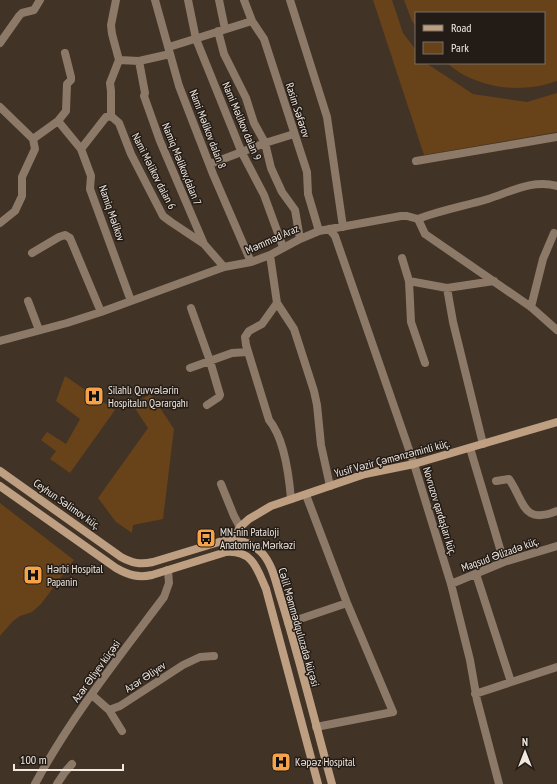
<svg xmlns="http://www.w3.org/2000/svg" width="557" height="784" viewBox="0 0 557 784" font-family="'PT Sans Narrow',sans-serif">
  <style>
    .green { fill: #684219 }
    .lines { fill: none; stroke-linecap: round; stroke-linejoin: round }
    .street { stroke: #8d7967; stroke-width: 8 }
    .secondary { stroke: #be9f82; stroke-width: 8 }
    .labels { text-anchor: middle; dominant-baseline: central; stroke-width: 3; stroke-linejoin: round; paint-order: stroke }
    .street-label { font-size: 11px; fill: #f1e8e0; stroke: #231c16 }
    .poi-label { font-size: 11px; fill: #f1e8e0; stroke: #231c16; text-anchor: start }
  </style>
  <rect width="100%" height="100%" fill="#413326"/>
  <path class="green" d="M373 0H392L403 33 416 50V63H426L473 94 527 102 557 93V132L424 155Z
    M404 0H557V81C521 94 476 89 447 63H544V13H416V27L412 21Z
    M65 376 115 410 70 473 50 459 56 451 41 440 47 432 66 444 80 419 56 401Z
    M151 394 174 429 163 519 133 525 132 533 116 522 98 498 148 428 132 404Z
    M0 503 74 560 41 604 32 612 20 616 13 621 0 636Z"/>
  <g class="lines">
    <path class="street" d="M116 0 111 25 112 34 119 60
      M155 0 179 86 213 174 251 262
      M188 0 196 39 242 153 264 195 283 247
      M219 0 225 29
      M244 0 252 21 264 39 307 172 308 194 319 231
      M290 0 327 117 343 227
      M218 31 224 54 246 98 254 123 265 143 271 168 282 192 295 210 300 239
      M0 43 19 16 22 13 34 10 40 0
      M169 47 252 21
      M139 61 145 93 144 96 160 141 204 244 224 267
      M0 107 33 139 58 121 81 149 91 176 90 189 131 301
      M111 116 119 123 131 154 163 216 171 222 204 244
      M58 121 66 111 67 84 71 80V77L65 53
      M81 149 106 117 111 116V91L110 83 119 60 139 61 170 54
      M416 161 557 137
      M210 164 265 143 294 134
      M418 219 425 234 531 307 557 330
      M0 223 15 211 22 196V177L35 149 33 139
      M329 229 335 236 414 464 451 584 470 660 477 700 499 784
      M32 253 59 237 65 235 70 238 101 312
      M270 255 277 303 294 329 314 391 317 405 321 445 330 486
      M402 258 409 281
      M447 288 453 322 483 444
      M28 301 39 330
      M277 303 262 324 249 331 245 337 246 345 269 420C284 438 289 475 291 499
      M531 307 543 259 554 233
      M191 308 210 361 220 395 219 397 207 405
      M0 341 67 323 101 312 224 267 251 262 270 255 300 239 319 231 401 216H407L418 219C441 210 465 206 488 199 510 192 533 179 557 186
      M425 363 411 322 409 281 447 288 494 281
      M190 368 232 353 248 352
      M470 448 504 562
      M496 481 509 479C525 502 522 525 557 511
      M221 484 234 516 240 527
      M306 495 347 603 393 712 316 727
      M476 574 511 682
      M451 584 504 562 557 546
      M288 623 347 603
      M475 694 557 667
      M92 695 109 710 120 706 183 665 200 657 214 656
      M109 710 122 731
      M35 784C71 717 119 657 164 597L169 583 168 570
      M57 784 65 772 72 764"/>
    <path class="secondary" d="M0 471 121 557C132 563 140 565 153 562L219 542C234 539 249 540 261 552 273 564 276 584 281 599 300 660 315 723 332 784
      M0 486 116 568C128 575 138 578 152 575L226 552C253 550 257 569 266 589L318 784
      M235 545 237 533 240 527 249 519 271 506 365 474 414 464 557 422"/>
  </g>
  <defs>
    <g id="hospital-square" transform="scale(1)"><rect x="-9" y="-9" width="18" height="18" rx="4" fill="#f6a248" stroke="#231c16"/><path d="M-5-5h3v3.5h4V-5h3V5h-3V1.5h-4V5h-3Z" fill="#111"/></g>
    <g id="bus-square" transform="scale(1)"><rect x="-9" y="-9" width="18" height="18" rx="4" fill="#f6a248" stroke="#231c16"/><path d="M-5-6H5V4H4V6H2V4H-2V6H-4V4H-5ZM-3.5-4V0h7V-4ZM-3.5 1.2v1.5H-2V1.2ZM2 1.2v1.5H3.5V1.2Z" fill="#111"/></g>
  </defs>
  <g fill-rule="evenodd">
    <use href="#hospital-square" x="94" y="396"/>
    <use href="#bus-square" x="206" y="538"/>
    <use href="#hospital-square" x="33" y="575"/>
    <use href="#hospital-square" x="281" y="762"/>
  </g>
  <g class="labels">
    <g class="street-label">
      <text transform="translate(298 110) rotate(72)">Rasim Səfərov</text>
      <text transform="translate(242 121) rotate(67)">Nami Məlikov dalan 9</text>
      <text transform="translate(208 129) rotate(69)">Nami Məlikov dalan 8</text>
      <text transform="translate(182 164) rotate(68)">Namiq Məlikov,dalan 7</text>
      <text transform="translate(154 171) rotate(63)">Nami Məlikov dalan 6</text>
      <text transform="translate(112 213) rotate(71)">Namiq Məlikov</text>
      <text transform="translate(272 239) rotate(-24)">Məmməd Araz</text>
      <text transform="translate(392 458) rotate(-15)">Yusif Vəzir Çəmənzəminli küç.</text>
      <text transform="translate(67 504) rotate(35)">Ceyhun Səlimov küç.</text>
      <text transform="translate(440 511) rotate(73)">Novruzov qardaşları küç.</text>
      <text transform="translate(500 554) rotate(-20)">Maqsud Əlizadə küç.</text>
      <text transform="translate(299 627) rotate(74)">Cəlil Məmmədquluzadə küçəsi</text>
      <text transform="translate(96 671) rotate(-54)">Azər Əliyev küçəsi</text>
      <text transform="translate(145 677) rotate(-33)">Azər Əliyev</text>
    </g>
    <g class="poi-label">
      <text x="108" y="390">Silahlı Quvvələrin<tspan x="108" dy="13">Hospitalın Qərargahı</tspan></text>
      <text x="220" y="532">MN-nin Pataloji<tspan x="220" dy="13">Anatomiya Mərkəzi</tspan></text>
      <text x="47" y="569">Hərbi Hospital<tspan x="47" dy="13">Papanin</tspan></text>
      <text x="295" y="762">Kəpəz Hospital</text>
    </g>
  </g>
  <rect x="415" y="12" width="130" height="52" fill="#231c16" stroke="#756e67"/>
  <rect x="423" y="25" width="20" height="6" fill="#be9f82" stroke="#756e67"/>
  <text x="451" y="32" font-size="12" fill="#f1e8e0">Road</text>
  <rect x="423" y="42" width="20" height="12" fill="#684219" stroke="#756e67"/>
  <text x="451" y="52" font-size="12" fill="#f1e8e0">Park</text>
  <g transform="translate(525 752)" stroke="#231c16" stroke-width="3" paint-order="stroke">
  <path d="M0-3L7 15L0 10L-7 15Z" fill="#f1e8e0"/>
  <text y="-6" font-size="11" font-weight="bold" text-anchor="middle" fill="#f1e8e0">N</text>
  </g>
  <path d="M14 764v6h109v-6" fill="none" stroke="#f1e8e0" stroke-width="2"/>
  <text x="20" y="764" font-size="12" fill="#f1e8e0" stroke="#231c16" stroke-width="3" paint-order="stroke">100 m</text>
</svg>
